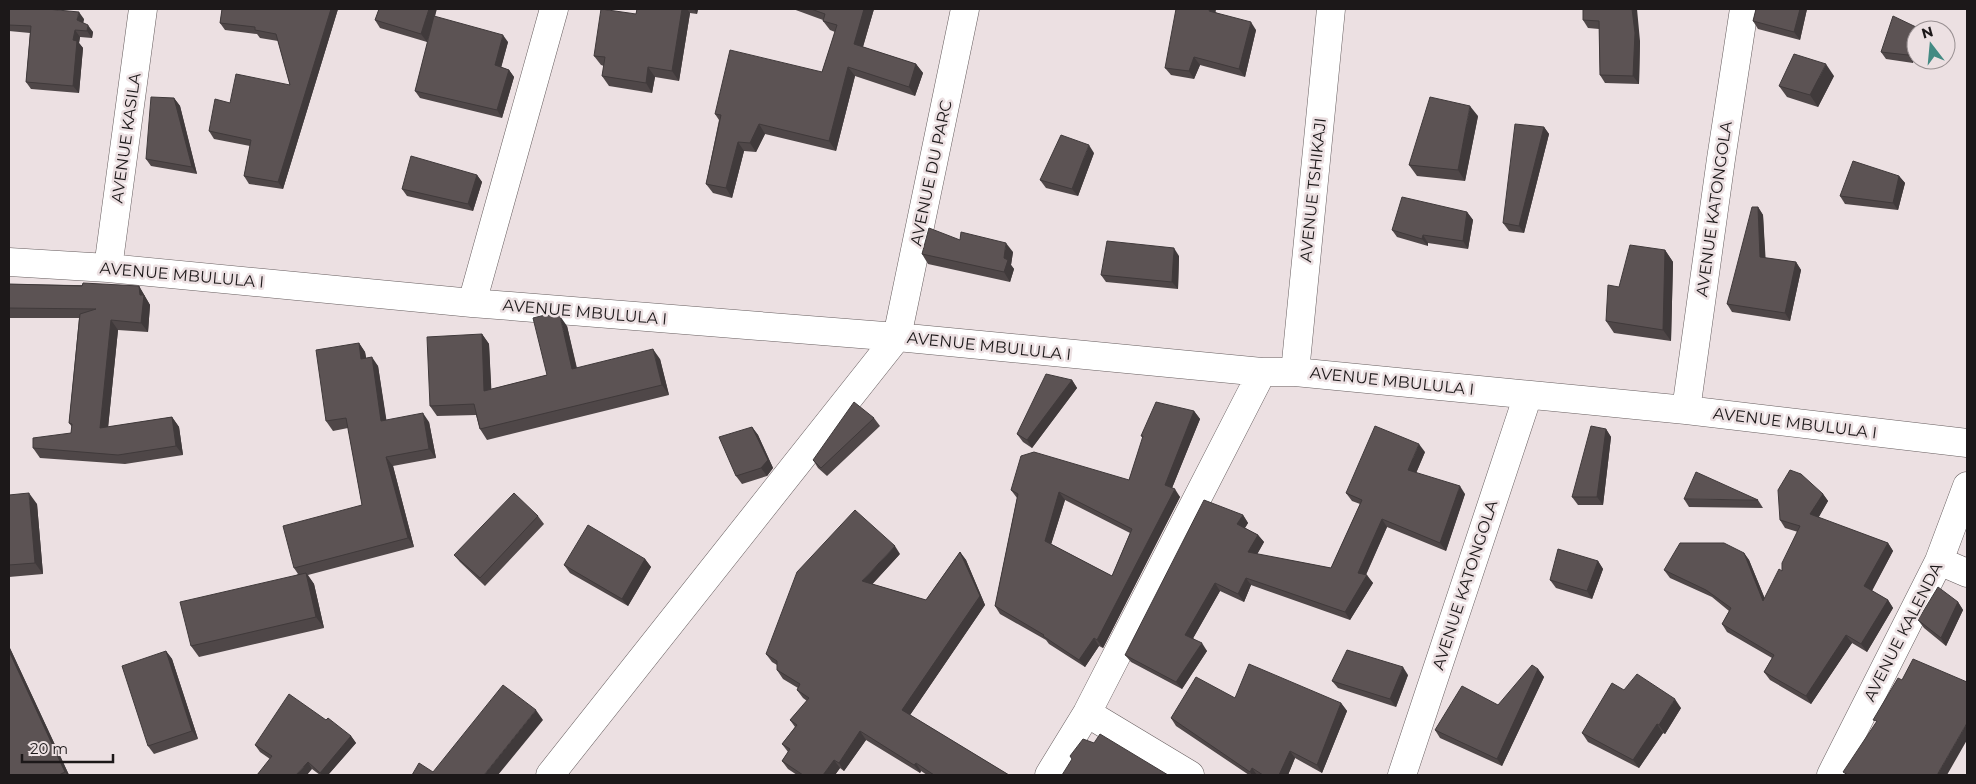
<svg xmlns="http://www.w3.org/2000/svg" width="1976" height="784" viewBox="0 0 1976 784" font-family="Montserrat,sans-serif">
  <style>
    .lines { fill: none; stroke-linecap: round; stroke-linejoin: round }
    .street-casing { stroke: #675e5f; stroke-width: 29 }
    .street { stroke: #fff; stroke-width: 28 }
    .wall { fill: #4f4748; fill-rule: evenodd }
    .shaded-wall { fill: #403a3b }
    .building { fill: #5c5354; stroke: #403a3b; fill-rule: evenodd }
    .labels { text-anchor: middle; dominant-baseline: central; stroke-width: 5; stroke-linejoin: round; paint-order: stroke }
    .street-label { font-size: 16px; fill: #1c1819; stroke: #ece0e2 }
  </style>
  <rect width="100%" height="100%" fill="#ece0e2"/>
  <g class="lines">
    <g class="street-casing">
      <path id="street" d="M9 262 108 268 472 303 897 337 1262 372H1295L1686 410 1967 443
        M108 268 143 9
        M472 303 554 9
        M1295 372 1331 9
        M1686 410 1721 159 1744 9
        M1939 561 1967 573
        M1087 713 1190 775
        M550 775 897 337 965 9
        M1049 775 1087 713 1262 372
        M1402 775 1528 395
        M1831 775 1939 561 1967 486"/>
    </g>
    <use href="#street" class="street"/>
  </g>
  <path class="wall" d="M9 9 84 19 83 23 93 32 92 38 80 37 79 43 83 48 79 93 31 89 26 82 30 33 9 31Z
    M222 9H338L283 189 249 184 244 176 250 146 214 139 209 131 230 103 290 85 278 41 260 38 257 34 225 30 220 23Z
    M379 9H436L435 17 508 42 501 67 509 70 514 77 502 118 420 98 415 91 431 30 427 42 380 28 375 20Z
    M637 9H698L697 14 690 13 679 81 655 77 652 93 609 86 602 76 604 66 601 65 594 56 636 14Z
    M793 9H874L863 47 916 64 923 73 915 96 855 76 836 151 765 134 756 152 744 151 732 198 713 193 706 184 719 120 715 114 822 72 835 32 830 30 823 21V20Z
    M1583 9 1640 41 1639 84 1605 83 1600 75 1599 29 1588 28 1583 20Z
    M1756 9H1807L1800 40 1758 29 1753 21Z
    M1215 12 1256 30 1245 77 1200 65 1194 79 1171 75 1165 68Z
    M1916 27 1918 30H1916L1913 63 1886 59 1881 52Z
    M1834 76 1818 107 1787 97 1779 86Z
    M174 98 180 106 197 174 151 166 146 159Z
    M1478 116 1465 181 1417 176 1409 165Z
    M1544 127 1549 134 1524 233 1509 231 1503 223Z
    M1094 153 1078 196 1046 188 1040 180Z
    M477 175 482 182 473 211 407 196 402 189Z
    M1899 176 1905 183 1898 210 1845 204 1840 196Z
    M1758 207 1763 215 1765 258 1796 262 1801 270 1790 321 1732 312 1727 304Z
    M1467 212 1473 220 1468 249 1428 243V246L1397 237 1392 230Z
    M960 240 1013 252 1011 265 1014 269 1010 282 928 264 922 254Z
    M1665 250 1673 262 1671 341 1614 333 1606 321 1619 287Z
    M1179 256 1178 289 1106 282 1101 275Z
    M9 284 139 286 150 305 148 332 118 330 108 427 172 417 179 427 183 455 125 464 40 458 33 448 71 433 72 427 69 423 79 318H9Z
    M567 326 577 368 660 359 669 395 487 440 480 429 476 415 437 416 430 406 482 334 489 344 491 389 547 375Z
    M359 343 365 352 366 358 378 366 386 420 429 422 436 458 393 466 414 547 308 575 314 584 324 628 199 657 191 646 298 574 294 568 362 505 348 428 333 431 326 421Z
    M1072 380 1077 388 1032 448 1023 442 1017 434Z
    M1194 411 1200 419 1172 488 1180 497 1103 648 1099 646 1085 667 1049 644 1046 640 1000 614 995 606 1017 498 1011 490 1129 480 1143 438 1141 436ZM1065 500 1130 533 1112 576 1051 544Z
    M874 418 880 426 827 476 818 468 813 460Z
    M752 427 758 435 773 468 767 476 742 484 736 476Z
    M1606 429 1611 437 1603 505H1578L1572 497Z
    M1425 452 1416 473 1465 494 1446 551 1387 527 1366 575 1373 583 1350 620 1251 585 1244 602 1220 591 1193 638 1207 651 1182 689 1131 662 1125 655 1243 515 1248 523 1245 528 1258 535 1264 542 1257 554 1331 568 1360 504 1352 501 1346 493Z
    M1823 494 1828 501 1818 518 1888 543 1893 551 1872 591 1888 600 1893 608 1867 652 1852 643 1811 704 1770 680 1764 672 1772 658 1727 632 1722 624 1729 611 1712 597 1670 578 1664 570 1744 553 1749 560 1765 599 1782 571 1798 532 1785 528 1780 520Z
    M9 495 37 504 43 574 9 577Z
    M1684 499 1758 500 1763 508 1689 507Z
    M538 516 544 524 485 586 460 562 454 555Z
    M960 552 966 560 985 605 910 715 1009 775H927L921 771 920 773 866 740 844 771 840 768 835 775H797L788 769 782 761 788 752 782 744 795 727 790 720 807 701 803 698 797 690 798 688 783 679 777 670V665L772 662 766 654 900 554 872 584 926 600Z
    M645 559 651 567 628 606 570 573 564 565Z
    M1598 561 1603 569 1592 599 1556 588 1550 580Z
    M1958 602 1963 610 1946 646 1924 628 1918 620Z
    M9 646 69 775H10Z
    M166 651 172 659 198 739 154 754 148 746Z
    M1538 669 1544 677 1502 766 1440 738 1435 730 1498 705Z
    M1408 675 1396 707 1338 688 1332 681Z
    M1624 690 1681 708 1665 734 1663 733 1639 768 1588 742 1582 733Z
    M1235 698 1341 703 1347 711 1322 773 1295 758 1288 775H1249L1176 726 1171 718Z
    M351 736 356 743 328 775H320L312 769 270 759 260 752 255 745Z"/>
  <path class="shaded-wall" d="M331 9H338L283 189 278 182Z
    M429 9H437L427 42 421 34Z
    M682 9H687L690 13 679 81 672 71Z
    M694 9H698L697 14Z
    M864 9H874L861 53 854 44Z
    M1210 9H1216L1215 18 1209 11Z
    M1632 9H1637L1640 41 1639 84 1633 76Z
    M1800 9H1807L1800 40 1794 32Z
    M79 12 84 19 82 28 77 20Z
    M1251 22 1256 30 1245 77 1239 69Z
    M88 25 93 32 92 38 87 31Z
    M1916 27 1918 30H1916V53L1913 63 1908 55Z
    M75 30 80 37 79 43 83 48 79 93 73 86V40Z
    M503 35 508 42 500 72 495 65Z
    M1194 57 1200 65 1194 79 1189 71Z
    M916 64 923 73 915 96 909 87Z
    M1826 64 1834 76 1818 107 1810 95Z
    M648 67 655 77 652 93 646 83Z
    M848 67 855 76 836 151 829 141Z
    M509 70 514 77 502 118 497 110Z
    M174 98 180 106 197 174 192 167Z
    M1470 106 1478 116 1465 181 1458 170Z
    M759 124 765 134 756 152 750 143Z
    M1544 127 1549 134 1524 233 1519 226Z
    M738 142 744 151 732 198 726 188Z
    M1089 145 1094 153 1078 196 1072 189Z
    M477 175 482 182 473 211 468 204Z
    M1899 176 1905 183 1898 210 1893 203Z
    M1758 207 1763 215 1766 265 1760 257Z
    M1467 212 1473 220 1468 249 1463 241Z
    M1423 235 1428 243V246L1422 239Z
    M1006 243 1013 252 1011 265 1014 269 1010 282 1004 272V258Z
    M1174 248 1179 256 1178 289 1172 282Z
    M1665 250 1673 262 1671 341 1663 330Z
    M1796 262 1801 270 1790 321 1785 313Z
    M139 286 150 305 148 332 141 323Z
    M560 316 567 326 579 379 572 369Z
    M111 320 118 330 107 438 100 428Z
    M482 334 489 344 492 401 484 391Z
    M359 343 365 352 368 368 361 359Z
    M653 349 660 359 669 395 662 385Z
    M372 357 378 366 388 430 381 421Z
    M1072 380 1077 388 1032 448 1027 440Z
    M1194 411 1200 419 1170 493 1165 485Z
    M423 413 429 422 436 458 429 449Z
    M172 417 179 427 183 455 176 446Z
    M752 427 758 435 773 468 767 476 761 468Z
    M1606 429 1611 437 1603 505 1597 497Z
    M1419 444 1425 452 1414 478 1408 470Z
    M386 457 393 466 414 547 408 538Z
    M1460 486 1465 494 1446 551 1440 543Z
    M1175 489 1180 497 1103 648 1097 640Z
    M1059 492 1065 500 1050 548 1045 541Z
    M29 493 37 504 43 574 35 563Z
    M1823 494 1828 501 1816 522 1810 514Z
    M1243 515 1248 523 1242 532 1237 524Z
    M1382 519 1387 527 1363 581 1358 573Z
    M1258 535 1264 542 1254 560 1248 552Z
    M1888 543 1893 551 1870 594 1864 586Z
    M895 546 900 554 868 589 862 581Z
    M960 552 966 560 985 605 908 718 902 710Z
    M1744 553 1749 560 1769 609 1763 601Z
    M645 559 651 567 628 606 622 599Z
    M1598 561 1603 569 1592 599 1587 591Z
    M306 573 314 584 324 628 316 617Z
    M1367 575 1373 583 1350 620 1345 612Z
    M1246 578 1251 585 1244 602 1238 594Z
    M1215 583 1220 591 1191 642 1185 635Z
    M1888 600 1893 608 1867 652 1861 644Z
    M1958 602 1963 610 1946 646 1941 638Z
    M1846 635 1852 643 1811 704 1806 696Z
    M1094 638 1099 646 1085 667 1079 660Z
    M1202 643 1207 651 1182 689 1176 682Z
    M9 646 69 775H68L65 772 9 651Z
    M166 651 172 659 198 739 192 731Z
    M1403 667 1408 675 1396 707 1390 699Z
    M1538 669 1544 677 1502 766 1497 759Z
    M1675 699 1681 708 1665 734 1659 725Z
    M1341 703 1347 711 1322 773 1317 765Z
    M536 710 543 720 498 775H484Z
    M1967 723V740L1947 775H1937Z
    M1657 724 1663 733 1639 768 1633 760Z
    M860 731 866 740 844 771 839 763Z
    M351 736 356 743 328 775H322L320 773Z
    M1290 751 1295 758 1288 775H1279Z
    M834 760 840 768 835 775H823Z
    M308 762 312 769 307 775H296Z
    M916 763 921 771 920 773 914 765Z
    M1252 768 1257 775H1252L1250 772Z"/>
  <path class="building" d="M9 9H47L79 12 77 20 88 25 87 31 75 30 73 40 77 41 73 86 26 82 31 26 9 25Z
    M222 9H331L278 182 244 176 251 140 209 131 215 99 230 103 236 74 290 85 276 34 255 30V27L220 23Z
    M379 9H429L421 34 375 20Z
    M601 9 636 14 637 9H682L672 71 648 67 646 83 602 76 605 57 594 56Z
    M811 9H864L854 44 916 64 909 87 848 67 829 141 759 124 750 143 738 142 726 188 706 184 721 115 715 114 730 50 822 72 837 25 823 21 825 14Z
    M1176 9H1210L1209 11 1251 22 1239 69 1194 57 1189 71 1165 68Z
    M1583 9H1632L1635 33 1633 76 1600 75 1599 21 1583 20Z
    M1756 9H1800L1794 32 1753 21Z
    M434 16 503 35 495 65 509 70 497 110 415 91Z
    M1893 16 1916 27 1908 55 1881 52Z
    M1794 54 1826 64 1810 95 1779 86Z
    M151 97 174 98 192 167 146 159Z
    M1430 97 1470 106 1458 170 1409 165Z
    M1515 124 1544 127 1519 226 1503 223Z
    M1061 135 1089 145 1072 189 1040 180Z
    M411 156 477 175 468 204 402 189Z
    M1853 161 1899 176 1893 203 1840 196Z
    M1402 197 1467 212 1463 241 1423 235 1422 239 1392 230Z
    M1752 207H1758L1760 257 1796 262 1785 313 1727 304Z
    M929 228 960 240 961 232 1006 243 1004 258 1008 260 1004 272 922 254Z
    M1107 241 1174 248 1172 282 1101 275Z
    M1630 245 1665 250 1663 330 1606 321 1608 285 1619 287Z
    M83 283 139 286 140 295H144L141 323 111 320 100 428 172 417 176 446 118 455 33 448V438L71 433 72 424 69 423 80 314 96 309 9 308V284L82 286Z
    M545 315 560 316 572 369 653 349 662 385 480 429 474 404 430 406 427 337 482 334 484 391 547 375 533 318Z
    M359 343 361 359 372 357 381 421 423 413 429 449 386 457 408 538 294 568 283 526 362 505 346 418 326 421 316 350Z
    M1046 374 1072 380 1027 440 1017 434Z
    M854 402 874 418 821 468 813 460Z
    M1156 402 1194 411 1165 485 1175 489 1097 640 1094 638 1079 660 1043 636 1044 635 995 606 1018 494 1011 490 1021 456 1034 452 1129 480 1143 436H1141ZM1059 492 1132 529 1112 576 1045 541Z
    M1375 426 1419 444 1408 470 1460 486 1440 543 1382 519 1358 573 1367 575 1345 612 1246 578 1238 594 1215 583 1185 635 1202 643 1176 682 1125 655 1204 500 1243 515 1237 524 1258 535 1248 552 1331 568 1362 500 1346 493Z
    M1591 426 1606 429 1597 497H1572Z
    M752 427 768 460 761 468 736 476 719 437Z
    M1790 470 1801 474 1823 494 1810 514 1888 543 1864 586 1888 600 1861 644 1846 635 1806 696 1764 672 1774 655 1722 624 1731 608 1706 590 1664 570 1680 543H1724L1744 553 1763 601 1779 569 1782 571V563L1800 526 1780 520 1778 490Z
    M1696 472 1758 500 1684 499Z
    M29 493 35 563 9 565V495Z
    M514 493 538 516 480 578 454 555Z
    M855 510 895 546 862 581 926 600 960 552 980 596 902 710 1009 775H934L916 763 914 765 860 731 839 763 834 760 823 775H803L782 761 790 749 782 744 797 725 790 720 809 698 797 690 800 684 777 670V661L766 654 797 572Z
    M588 525 645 559 622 599 564 565Z
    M1558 549 1598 561 1587 591 1550 580Z
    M306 573 316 617 191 646 180 602Z
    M1938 587 1958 602 1941 638 1918 620Z
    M1347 650 1403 667 1390 699 1332 681Z
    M9 651 65 772 59 775H10L9 772Z
    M166 651 192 731 148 746 122 666Z
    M1913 659 1967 682V723L1937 775H1848L1843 772 1877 721 1873 720 1898 678 1902 680Z
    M1249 664 1341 703 1317 765 1290 751 1279 775H1263L1252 768 1250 772 1171 718 1196 677 1235 698Z
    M1532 665 1538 669 1497 759 1435 730 1462 686 1498 705Z
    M1637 674 1675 699 1659 725 1657 724 1633 760 1582 733 1612 683 1624 690Z
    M503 685 536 710 484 775H412L419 763 433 772Z
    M289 694 326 720 328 718 351 736 320 773 308 762 296 775H257L272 756 255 745Z
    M1100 734 1168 775H1062L1072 759 1070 756 1083 739 1094 743Z"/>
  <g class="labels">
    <g class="street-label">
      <text transform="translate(126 138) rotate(-82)">AVENUE KASILA</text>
      <text transform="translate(931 173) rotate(-78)">AVENUE DU PARC</text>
      <text transform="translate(1313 190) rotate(-84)">AVENUE TSHIKAJI</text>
      <text transform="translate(1714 209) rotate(-82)">AVENUE KATONGOLA</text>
      <text transform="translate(182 275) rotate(5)">AVENUE MBULULA I</text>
      <text transform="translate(585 312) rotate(5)">AVENUE MBULULA I</text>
      <text transform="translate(989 346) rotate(6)">AVENUE MBULULA I</text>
      <text transform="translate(1392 381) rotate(6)">AVENUE MBULULA I</text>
      <text transform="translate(1795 423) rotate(7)">AVENUE MBULULA I</text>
      <text transform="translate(1465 585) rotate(-72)">AVENUE KATONGOLA</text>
      <text transform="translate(1903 632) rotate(-63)">AVENUE KALENDA</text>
    </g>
  </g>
  <rect width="1976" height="784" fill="none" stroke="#1c1819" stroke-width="20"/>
  <g transform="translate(1931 45) rotate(344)"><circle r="24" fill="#ece0e2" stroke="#999092"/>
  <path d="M0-4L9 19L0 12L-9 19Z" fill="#438a83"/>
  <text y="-8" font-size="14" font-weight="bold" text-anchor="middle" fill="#1c1819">N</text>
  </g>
  <path d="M22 754v8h91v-8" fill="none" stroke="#1c1819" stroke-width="2.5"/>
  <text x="30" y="754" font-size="15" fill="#1c1819" stroke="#ece0e2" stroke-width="4" paint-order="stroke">20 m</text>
</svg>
